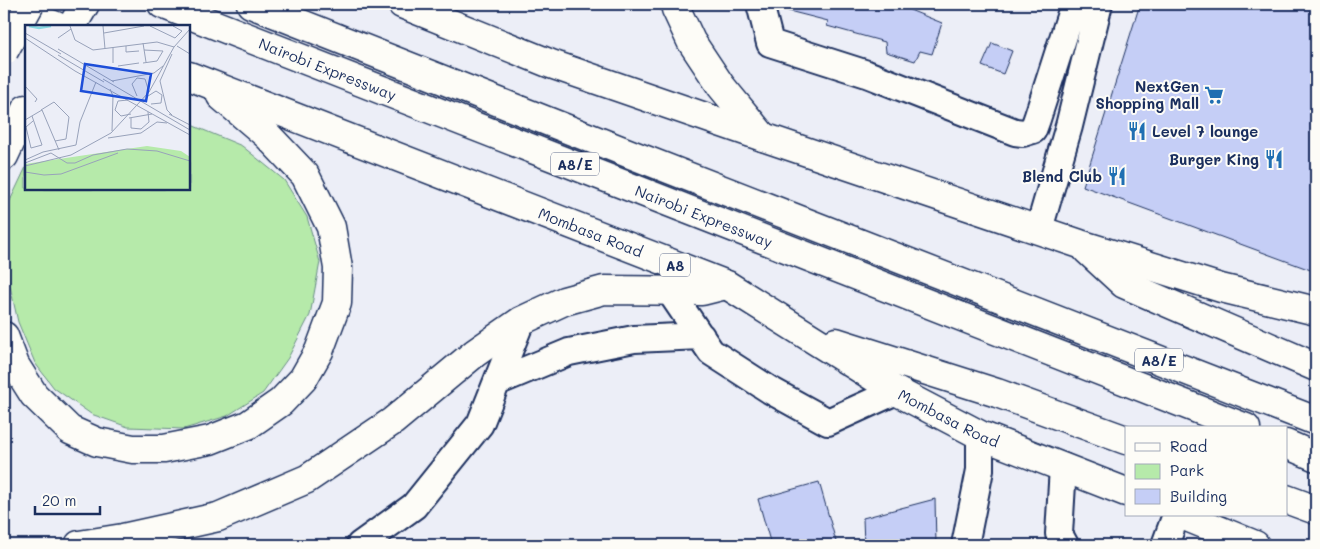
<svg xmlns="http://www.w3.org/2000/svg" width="1320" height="549" viewBox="0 0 1320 549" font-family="Mali,sans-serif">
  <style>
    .green { fill: #b6eaaa; stroke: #688c84 }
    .building { fill: #c5cef6; stroke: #1b2f5e }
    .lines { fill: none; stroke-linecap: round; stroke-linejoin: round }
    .minor-casing { stroke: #1b2f5e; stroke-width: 30 }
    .highway-casing { stroke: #1b2f5e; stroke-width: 31 }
    .minor { stroke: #fdfcf7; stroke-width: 26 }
    .highway { stroke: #fdfcf7; stroke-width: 28 }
    .highway-bridge-casing { stroke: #1b2f5e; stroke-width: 31; stroke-linecap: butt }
    .highway-bridge { stroke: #fdfcf7; stroke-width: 28 }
    .labels { text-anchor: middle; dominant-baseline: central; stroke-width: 4; stroke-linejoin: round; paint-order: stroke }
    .shield { fill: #fdfcf7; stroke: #5f6c8c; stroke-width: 1 }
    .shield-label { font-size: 14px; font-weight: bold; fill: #1b2f5e }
    .street-label { font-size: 15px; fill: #1b2f5e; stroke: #fdfcf7 }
    .poi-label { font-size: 15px; font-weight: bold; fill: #1b2f5e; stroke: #fdfcf7; text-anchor: end }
    .inset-river { fill: none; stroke: #89dae2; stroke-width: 2.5 }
    .inset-road { fill: none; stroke: #98a2ba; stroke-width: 1 }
    .view { fill: #1d4ed8; fill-opacity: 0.15; stroke: #1d4ed8; stroke-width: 2.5 }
    .inset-edge { fill: none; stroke: #1b2f5e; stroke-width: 2.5 }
  </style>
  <rect width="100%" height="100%" fill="#eceef7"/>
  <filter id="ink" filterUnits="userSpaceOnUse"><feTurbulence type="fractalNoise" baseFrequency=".02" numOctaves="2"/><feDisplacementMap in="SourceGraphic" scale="10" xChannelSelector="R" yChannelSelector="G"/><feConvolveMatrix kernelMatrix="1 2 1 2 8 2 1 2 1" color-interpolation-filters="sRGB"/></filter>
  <g filter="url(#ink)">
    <path class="green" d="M189 124 242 146 284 180 307 217 320 262 310 315 288 358 263 393 227 416 184 429 128 427 91 414 54 388 35 363 18 322 4 259 8 205 26 167V189H189Z"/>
    <path class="building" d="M786 4H895L942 23 932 54 920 51 915 61 886 52 885 42 827 26 828 21 785 10Z
      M1140 4H1316V272L1083 186Z
      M992 43 1012 51 1003 74 982 66Z
      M819 482 837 545H771L758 499Z
      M935 499 936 545H864L863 518Z"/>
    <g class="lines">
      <g class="minor-casing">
        <path id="minor" d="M760 4 770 43 867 74 1015 132 1023 133 1033 130 1037 119 1074 4
          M1039 229 1069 126 1099 4
          M669 290 711 352 770 390 828 422 896 391
          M497 382 569 352 634 339 701 336
          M1063 467 1059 534 1065 545
          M360 545 414 506 480 424 521 321
          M965 545 980 470V435
          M1165 545 1176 515"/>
      </g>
      <g class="highway-casing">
        <g id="highway">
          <path id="s1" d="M162 4 1246 428"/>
          <path d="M251 4 638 157 1316 421"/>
          <path d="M402 4 551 64 763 137 1080 244 1221 288 1316 311"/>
          <path d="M675 4 676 9 691 41 721 86 763 137"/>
          <path d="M4 5 56 26"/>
          <path d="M72 26 85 4"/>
          <path id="s2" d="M189 76 727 285 896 391 980 435 1126 492"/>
          <path d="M4 156 26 109"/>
          <path d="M1087 250 1124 284 1316 367"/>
          <path d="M4 336 15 365 34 395 70 430 97 442 133 449H164L210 440 248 425 281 402 303 379 319 351 337 303 338 268 331 227 305 175 268 136 221 96"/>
          <path d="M836 342 997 393 1126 440"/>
          <path d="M1286 444 1316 457"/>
          <path d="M1286 499 1316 510"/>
          <path d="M1182 515 1255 545"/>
          <path d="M79 545 123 538 218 517 307 479 393 421 475 353 521 321 564 301 604 290 702 291 726 285"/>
        </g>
      </g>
      <use href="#minor" class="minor"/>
      <use href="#highway" class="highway"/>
      <g class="highway-bridge-casing">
        <path id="highway-bridge" d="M4 51 30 4"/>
      </g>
      <use href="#highway-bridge" class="highway-bridge"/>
    </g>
  </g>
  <defs>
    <g id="supermarket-bare" transform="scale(1.5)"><path d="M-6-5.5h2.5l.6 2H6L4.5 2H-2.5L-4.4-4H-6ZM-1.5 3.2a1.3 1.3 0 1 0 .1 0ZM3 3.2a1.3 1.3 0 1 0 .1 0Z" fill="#1f6fb2" stroke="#fdfcf7" stroke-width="2.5" paint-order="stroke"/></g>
    <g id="restaurant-bare" transform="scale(1.5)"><path d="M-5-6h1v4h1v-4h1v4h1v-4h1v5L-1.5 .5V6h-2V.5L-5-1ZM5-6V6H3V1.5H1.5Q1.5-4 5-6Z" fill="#1f6fb2" stroke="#fdfcf7" stroke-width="2.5" paint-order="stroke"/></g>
  </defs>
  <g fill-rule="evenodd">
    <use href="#supermarket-bare" x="1214" y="95"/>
    <use href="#restaurant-bare" x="1137" y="131"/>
    <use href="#restaurant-bare" x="1274" y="159"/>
    <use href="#restaurant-bare" x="1117" y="176"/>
  </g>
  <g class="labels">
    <g class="shield">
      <rect x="551" y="152.5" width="48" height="23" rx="4"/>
      <rect x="660" y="253.5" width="30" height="23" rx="4"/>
      <rect x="1135" y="348.5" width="48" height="23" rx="4"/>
    </g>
    <g class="shield-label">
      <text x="575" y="164">A8/E</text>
      <text x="675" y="265">A8</text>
      <text x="1159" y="360">A8/E</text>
    </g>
    <g class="street-label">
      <text stroke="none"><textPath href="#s1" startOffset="178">Nairobi Expressway</textPath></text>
      <text stroke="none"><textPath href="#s1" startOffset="582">Nairobi Expressway</textPath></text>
      <text stroke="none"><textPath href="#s2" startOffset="431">Mombasa Road</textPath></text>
      <text stroke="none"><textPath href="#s2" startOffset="836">Mombasa Road</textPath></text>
    </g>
    <g class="poi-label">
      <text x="1199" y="86">NextGen<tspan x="1199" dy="17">Shopping Mall</tspan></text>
      <text x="1152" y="131" text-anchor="start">Level 7 lounge</text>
      <text x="1259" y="159">Burger King</text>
      <text x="1102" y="176">Blend Club</text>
    </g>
  </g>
  <g transform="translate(25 25)">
    <rect width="165" height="165" fill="#eceef7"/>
    <path d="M122 121 156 126 165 132V164H0V139Z" fill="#b6eaaa"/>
    <path class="inset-river" d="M4 1 14 3 26 1"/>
    <path class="inset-road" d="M45 1 50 15 68 25 132 17 149 22M78 1 80 24M125 1 150 13M148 1 157 6 150 13M0 8 36 29M79 8 119 1M0 13 50 46 165 110M33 13 46 4M118 18 121 37M101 21V27L114 26M152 21 165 29M88 22V38M33 24 89 57M147 29 135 56 142 85 147 90M33 30 79 57M118 38 132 36 138 26 119 25M93 41 114 38M78 54 165 105M87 56 129 48 138 41M0 61 12 74 10 77M85 64 88 71 87 106M124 67 149 22 165 4M123 71 131 66 137 70 136 78 126 79M103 75 93 76 90 85 96 91 106 89M16 85 29 77 44 92 41 114 30 116M144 89 165 100M7 91 17 120 6 123 1 102 8 96M104 93 127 89M106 93V103L116 104 124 97 123 87M0 95 17 85 34 125M83 113 116 108 132 97 142 98M0 135 18 127 51 120 55 97 71 57M0 138 26 128 42 138H50L68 130 102 124 132 126 165 136M0 141 46 130 86 108 124 67 120 54 112 53 107 59 112 71M0 147 19 150 36 149 93 128"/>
    <path class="view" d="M60 39 126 49 121 76 56 66Z"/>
    <rect width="165" height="165" class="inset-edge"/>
  </g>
  <rect width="1320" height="549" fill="none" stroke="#fdfcf7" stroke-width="20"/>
  <rect x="10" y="10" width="1300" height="529" fill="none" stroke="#1b2f5e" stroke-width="2" filter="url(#ink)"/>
  <rect x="1125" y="426" width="162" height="90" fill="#fdfcf7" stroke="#a3aaba"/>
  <rect x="1135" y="443" width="25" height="8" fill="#fdfcf7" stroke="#a3aaba"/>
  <text x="1170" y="452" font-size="15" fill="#1b2f5e">Road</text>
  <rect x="1135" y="464" width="25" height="15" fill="#b6eaaa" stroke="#a3aaba"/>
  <text x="1170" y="476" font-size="15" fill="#1b2f5e">Park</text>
  <rect x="1135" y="489" width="25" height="15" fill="#c5cef6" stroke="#a3aaba"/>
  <text x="1170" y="502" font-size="15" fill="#1b2f5e">Building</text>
  <path d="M35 506v8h65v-8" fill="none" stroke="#1b2f5e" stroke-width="2.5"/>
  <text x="42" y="506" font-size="15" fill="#1b2f5e" stroke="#fdfcf7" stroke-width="4" paint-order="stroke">20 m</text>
</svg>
